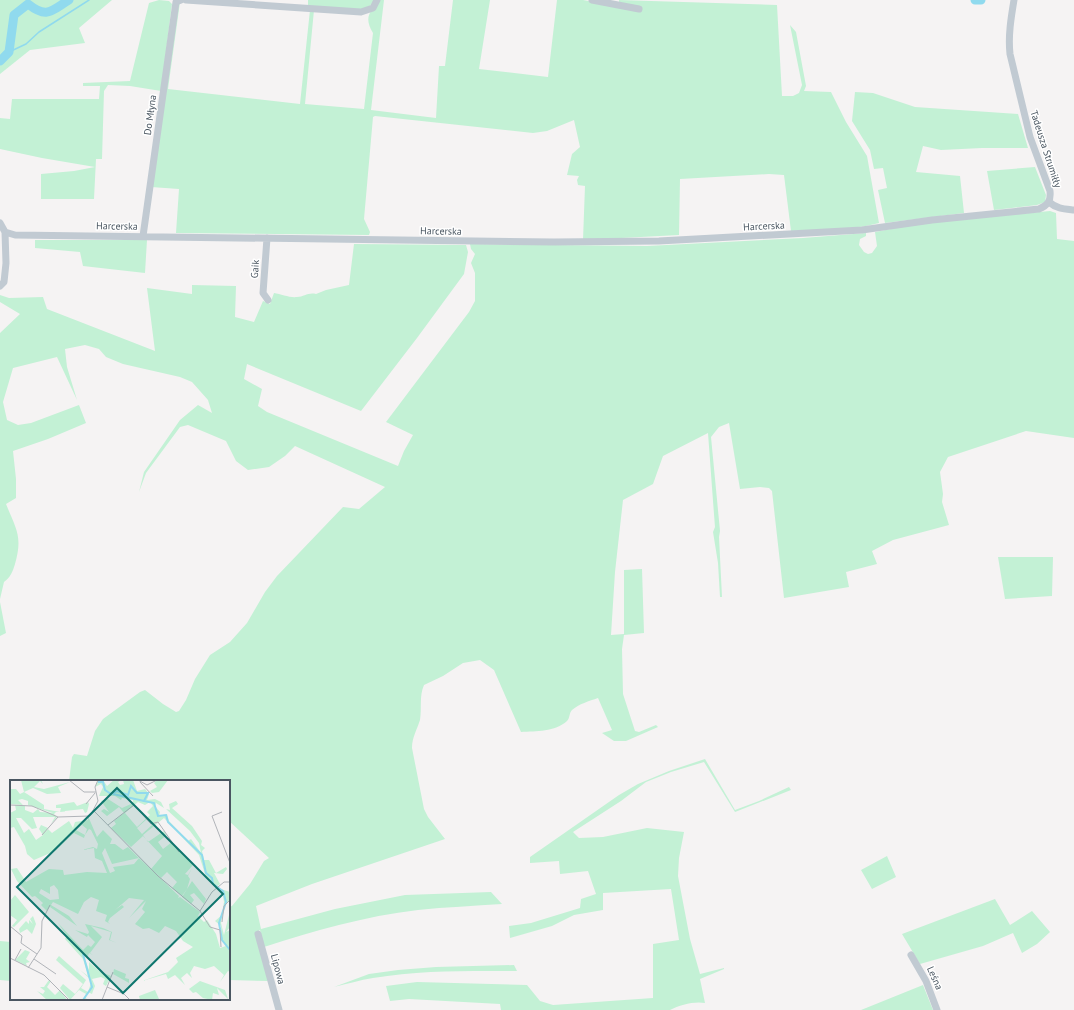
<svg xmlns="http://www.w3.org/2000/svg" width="1074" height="1010" viewBox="0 0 1074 1010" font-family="'PT Sans',sans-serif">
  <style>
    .green { fill: #c3f1d5 }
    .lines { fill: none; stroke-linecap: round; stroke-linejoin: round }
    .stream { stroke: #90daee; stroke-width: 1.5 }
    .river { stroke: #90daee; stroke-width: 9 }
    .minor { stroke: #c1cad2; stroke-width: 7 }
    .labels { text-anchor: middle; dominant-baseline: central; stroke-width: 3; stroke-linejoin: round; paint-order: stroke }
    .street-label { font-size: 10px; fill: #4a5661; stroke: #fff }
    .inset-river { fill: none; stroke: #90daee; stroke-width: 2 }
    .inset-road { fill: none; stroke: #b1b4b9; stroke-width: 1 }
    .view { fill: #0f766e; fill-opacity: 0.15; stroke: #0f766e; stroke-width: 2 }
    .inset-edge { fill: none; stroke: #4a5661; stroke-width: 2 }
  </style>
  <rect width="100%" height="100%" fill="#f5f3f3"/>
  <path class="green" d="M0 0H112L79 28 85 43 30 50 0 74Z
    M159 0 169 1 172 4 161 91 130 86 108 85 104 91 102 159H96L94 199H41V174L74 171 95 167 42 158 0 149V118L10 119 12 99H99L100 86H83V83L130 81 149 3Z
    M308 0H375L366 10 308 7Z
    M379 0H384L371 110 436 118 439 66H445L453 0H490L479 69 548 77 557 0H583L641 11 619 3V0L777 5 782 96H793L799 93 802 85 790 25 796 32 806 86 804 91 831 92 846 122 867 156 879 223C851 231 820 230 791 231L784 175 769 174 680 179 679 235 583 240 585 186 578 185 577 180 579 176 567 175 572 154 580 147 574 120 547 131 533 133 375 116 373 117 364 219 370 232 369 235 176 233 179 189 151 187 177 6 180 2 168 89 300 104 310 10H314L305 104 364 109 373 33C364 18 369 13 379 0Z
    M855 92 873 93 915 107 1018 114 1028 148H982L941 150 923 146 916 172 960 176 964 213 885 223 878 190 887 188 883 168 874 169 870 150 852 121Z
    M1035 167 1046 195 1045 202 1037 205 994 210 987 171Z
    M1050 211 1056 213 1057 239 1074 241V438L1026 431 948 457 940 472 943 494 942 502 949 525 893 540 872 551 877 564 846 572 849 587 784 598 772 491 769 488 760 487 740 489 729 423 719 427 711 437 720 531 719 537 722 597H720L718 563 713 532 715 527 713 501 708 433 663 456 653 484 623 500 615 572 611 635 624 634V570L642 569 644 633 624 635 622 649 623 694 635 731 639 732 656 725 658 727 626 741H614L602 733 612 730 598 698C589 701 579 704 572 710 569 713 570 718 567 721 555 732 536 731 521 732L494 670 480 660 463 663 443 676 424 685C419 696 422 708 420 720 417 730 412 737 412 748L424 809 428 817 445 839 312 884 256 906 261 929 335 909 405 895 491 892 502 904C474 906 446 907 418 910 365 916 314 931 264 947L260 930 255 933 268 981 229 980V907L232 906 250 884 264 861 269 858 229 821V781H69L72 757 74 754 87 756 95 731 103 719 140 692 145 690 163 704 176 712 179 711 186 700 195 679 210 655 230 642 247 623 265 592 277 576 343 507 359 509 385 487 295 446 285 456 269 467 248 470 236 461 226 441 188 425 180 427 146 473 139 492 144 472 180 420 198 405 212 413 208 400 192 382 180 377 123 364 106 357 99 349 85 345 65 349 67 367 77 400 57 357 13 368 3 402 7 420 18 425 31 423 79 405 86 423 48 439 13 451 16 479V498L6 504C16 529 23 536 15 564 13 571 10 578 4 582L0 599V333L20 314 0 302V295L9 298 43 297 47 309 155 351 147 288 192 294V285L236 286 235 317 254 322 263 301 270 304 274 293C281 294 290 298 297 297 304 297 308 292 316 294L326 290 349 285 354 244 466 245 468 252 464 274 417 338 361 411 247 364 244 379 262 389 258 406 267 412 398 466 404 451 413 435 386 422 469 312 475 301V273L471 263 475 254 471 249 470 244 647 246 803 238 866 233V236L860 239 859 245 864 252 868 254 872 253 877 246 875 232 922 223Z
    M35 240H147L145 273 83 266 80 252 35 248Z
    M998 557H1053L1052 596 1005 599Z
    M0 602 6 633 0 636Z
    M705 759 735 810 759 801 789 787 791 790 735 812 704 762 671 772 646 782 621 801 573 832 579 838 603 837 647 828 684 832 679 858 678 876 690 939 700 974 724 968V969L700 979 705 1003C694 1001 680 1005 670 1010H501L500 1004 409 999 390 1001 386 986 417 982 527 985 540 1001 553 1005 653 998V944L679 940 671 889 603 893V910L574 915 552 926 510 938 509 926 531 923 580 908 581 899 596 894 588 871 560 874 559 861 530 863V857L619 795 638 784 669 771Z
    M887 856 896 877 872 889 861 870Z
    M995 899 1010 925 1032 911 1050 932 1037 944 1022 953 1013 933 983 946 920 964 902 934Z
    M0 941 11 942V981L0 980Z
    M514 965 517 971C469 971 421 970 373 978 360 980 347 984 334 987L369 974 398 970 436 967Z
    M923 985 933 1010H861L866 1008Z"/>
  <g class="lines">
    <path class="stream" d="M9 52 26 44 39 32 89 0"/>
    <path class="river" d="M975 0H981
      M0 61 9 52 14 15 28 4C47 19 51 11 69 0"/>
    <path class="minor" d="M186 0 361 12 373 8 377 0
      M592 0 639 9
      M1049 202C1057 209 1064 209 1074 210
      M0 223 5 232 6 263 4 282 0 286
      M5 232 15 235 554 242 659 241 862 230 932 220 1039 209C1048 205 1051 201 1050 191L1030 137 1010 54C1008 36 1011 18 1014 0
      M143 236 176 2 181 0
      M267 238 263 293 268 300
      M258 934 279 1010
      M911 955 926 981 937 1010"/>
  </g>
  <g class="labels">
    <g class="street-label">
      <text transform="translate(150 115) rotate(-82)">Do Młyna</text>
      <text transform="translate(1046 149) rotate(72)">Tadeusza Strumiłły</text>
      <text transform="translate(117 226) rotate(1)">Harcerska</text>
      <text transform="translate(764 226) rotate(-3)">Harcerska</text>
      <text transform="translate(441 231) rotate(1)">Harcerska</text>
      <text transform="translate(255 269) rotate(-86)">Gaik</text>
      <text transform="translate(278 969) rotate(75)">Lipowa</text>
      <text transform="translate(935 978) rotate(66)">Leśna</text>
    </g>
  </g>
  <g transform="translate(10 780)">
    <rect width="220" height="220" fill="#f5f3f3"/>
    <path d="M11 0H31L33 4 30 1 24 7 34 9 60 2 48 7 51 13 37 14 23 8 14 12 34 25V29L50 32 51 28H46V25L64 22 67 26 78 22 79 24 77 32 75 33 73 29 46 32 44 34 47 37 41 44 45 37H23L27 48 22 49 11 38H6L14 53 19 49 26 60 33 55 29 49 31 45 38 48 35 53 38 49 42 53 59 41 63 48 65 42 78 40V36L87 57 93 50 102 59 100 64H105L113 70 118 67 129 78 102 84 95 68 92 73 100 93 105 91 103 87 124 84 129 78 169 116 168 118 170 117 190 132 188 136 194 142 197 140 206 154 210 168 216 166 212 160 211 146 205 141 212 135 214 122 212 110 208 108 220 112V120L214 126 211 143 214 155 220 131V147L216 152 220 150V192L218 191 210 202 214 195 204 186 195 189 184 186 180 193 182 198 177 193 171 198 175 205 165 195 158 199 156 194 132 201 158 192 168 182 166 178 183 167 173 161 166 151 155 146 149 153 139 148 133 149 125 144 135 132 132 129 136 121 119 138 134 120 119 118 105 130 112 125 114 127 100 138 98 142 100 144 95 141 97 135 86 131 89 120 81 117 74 122 68 134 43 122 41 125 59 136 67 146 40 127 41 125 37 131 31 125 33 123 25 116 22 117 7 101 1 89 7 88 16 102 39 89 53 90 54 95 77 92 97 93 92 81 85 78 84 68 72 70 83 67 87 69 88 64 81 50 79 49 75 55 77 49 72 45 66 50 75 55 74 58 64 53 45 71 24 80 17 74 15 66 4 47 0 48V33L6 30 5 25 15 26V30L23 33 28 29 30 32 43 33 18 25V21L12 19 8 20 13 25 0 24V9H6L10 14 14 12ZM44 105 48 110 49 119 40 120 29 113 31 109 40 114V107ZM88 0H93L97 6 104 0H112L108 2 110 5 114 4 113 0H123L127 11 135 9 139 14 137 20 145 19 151 22 154 28 146 23 145 26 150 32 149 36 157 34 159 41 178 61 181 59 191 73 189 63 180 51 156 29 160 30 159 24 166 21 168 24 162 28 182 46 192 61 191 65 195 68 192 71 194 80H199L206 93 216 87 217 89 213 94 204 93 210 104 206 107 196 97 189 75 154 38 133 55 138 62 154 51 157 55 148 62 153 69 162 62 183 85 175 94 178 95 182 88 178 96 180 99 177 109 182 101 196 119 194 124 184 113 180 115 184 120 181 124 172 117 177 109 172 116 162 108 167 102 157 92 151 98 141 89 152 76 133 56 121 67 101 48 106 44 104 41 114 33 109 27 97 36 91 31 94 29 99 32 91 21 98 19 112 28 123 23V20L112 18 111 20 105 16H89L93 7 91 4 85 7ZM128 22 135 25 140 22 143 26 137 32 140 35 127 47 115 33ZM137 39 142 45 132 54 127 48ZM147 0H158L149 12 142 13 140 11 147 7 144 3ZM5 115 19 132 4 147 2 146 7 140 0 135V121ZM23 136 26 144 22 154 17 149 10 153 9 149 16 141 19 144V140L23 144 20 139ZM48 143 73 170 78 165 81 167 85 162 78 155 77 157 65 150 78 154 79 152 75 144 93 148 102 152 100 160 107 163 99 160 101 152 81 146 92 157 80 173 83 175 79 173 78 176 73 174 79 190V182L89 191 101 196 96 206 93 204 95 199 91 197 82 199 85 206 83 211 82 214 78 212 75 218 79 220H73L76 214 69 210 60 220 50 208 53 204 65 214 73 204 46 180 49 176 76 200 71 208 78 212 81 203 79 198 70 190 78 196 73 179 55 159 57 156ZM15 170 20 172 16 179 20 182 16 183 17 186 5 180ZM104 189 116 194 115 198 119 199V203L103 194ZM39 200 41 201 37 207 45 215 50 210 57 220H37L27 211 33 214 35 211 30 207H34ZM190 201 215 210 218 219 207 208 209 215 203 213 202 220 193 218 186 212 183 213 179 209ZM145 210 149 219 130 220 129 216Z" fill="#c3f1d5" fill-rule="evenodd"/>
    <path class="inset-river" d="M88 2H93L95 10 101 14 107 11 118 15 121 6 127 13H138L134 21 144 23 148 36 156 35 158 42 192 75 196 93 202 98 203 104 213 111 216 122 209 143 212 160 220 170M103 14 134 21M73 174 82 207 73 220"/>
    <path class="inset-road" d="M59 0 74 12H86M128 0 137 5 147 0M130 2 143 16M76 24 85 13M0 25 22 26 48 37 80 36 88 21 85 7 88 0M84 31 148 96 190 131 200 147 210 150 211 167M212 32 202 36 220 83M98 45 124 25 141 44 148 42 169 72M32 55 48 37M190 131 202 112 214 102H220M212 142 214 126 220 120M0 146 12 156 11 163 27 174M0 178 34 195 59 220M24 179 46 194M5 180 11 169M18 188 31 168 32 141 40 125M97 207 114 214 120 220M92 220 103 192"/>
    <path class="view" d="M107 8 213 114 113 213 7 107Z"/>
    <rect width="220" height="220" class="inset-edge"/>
  </g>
</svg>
